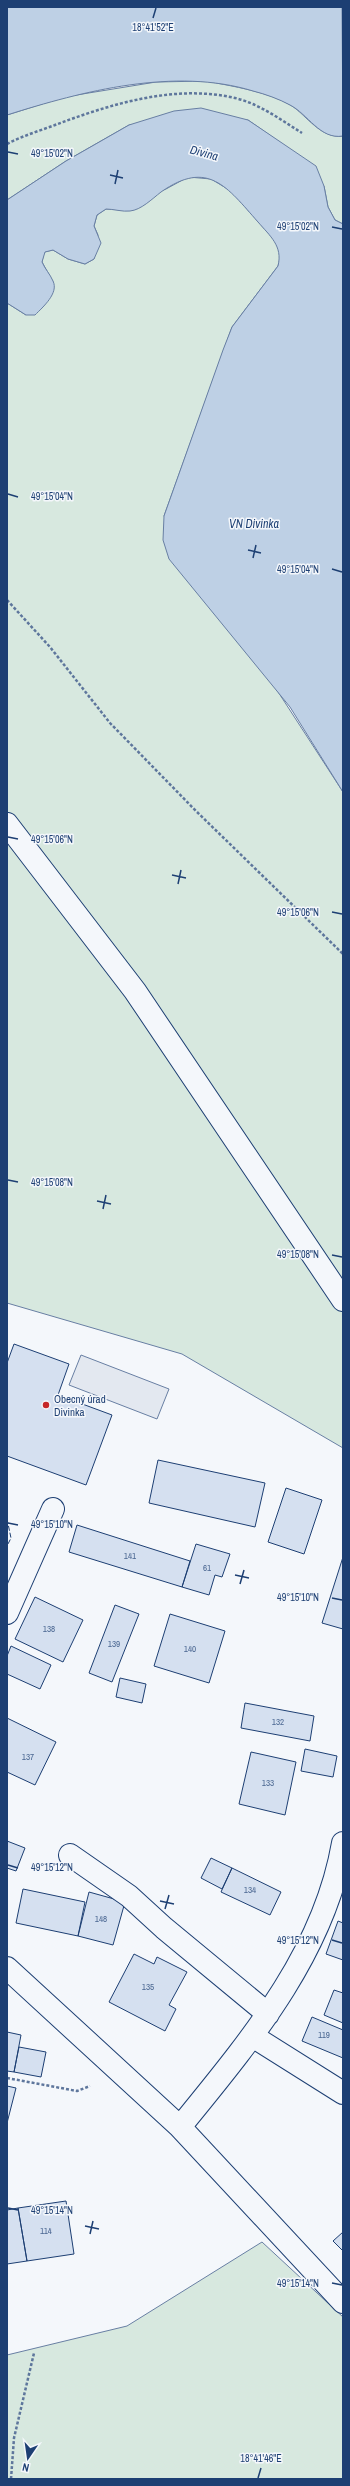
<svg xmlns="http://www.w3.org/2000/svg" width="350" height="2486" viewBox="0 0 350 2486" font-family="'Archivo Narrow',sans-serif">
  <style>
    .green { fill: #d7e8df; stroke: #687fa3 }
    .parking { fill: #e3e8f0; stroke: #687fa3 }
    .water { fill: #bed0e5; stroke: #687fa3 }
    .building { fill: #d5e0f0; stroke: #1d3f73 }
    .lines { fill: none; stroke-linecap: round; stroke-linejoin: round }
    .street-casing { stroke: #1d3f73; stroke-width: 24 }
    .secondary-casing { stroke: #1d3f73; stroke-width: 24 }
    .path { stroke: #5e769c; stroke-width: 2.5; stroke-dasharray: 3 2; stroke-linecap: butt }
    .street { stroke: #f4f7fb; stroke-width: 22 }
    .secondary { stroke: #f4f7fb; stroke-width: 22 }
    .fence { stroke: #1d3f73; stroke-width: 1; stroke-dasharray: 5 2; stroke-linecap: butt }
    .ticks { fill: none; stroke: #1d3f73; stroke-width: 1.5 }
    .poi-dot { fill: #c62828; stroke: #f4f7fb; stroke-width: 1.5 }
    .labels { text-anchor: middle; dominant-baseline: central; stroke-width: 3; stroke-linejoin: round; paint-order: stroke }
    .number-label { font-size: 9px; fill: #4b6792 }
    .poi-label { font-size: 11px; fill: #1d3f73; stroke: #f4f7fb; text-anchor: start }
    .water-label { font-size: 12px; font-style: italic; fill: #1d3f73; stroke: #f4f7fb }
    .ticks-label { font-size: 10px; text-anchor: middle; fill: #1d3f73; stroke: #f4f7fb; stroke-width: 3; stroke-linejoin: round; paint-order: stroke }
  </style>
  <rect width="100%" height="100%" fill="#f4f7fb"/>
  <path class="green" d="M206 81C231 86 271 92 292 106 307 116 321 139 343 136V224L335 220 328 207 324 186 281 143 248 120 129 125 66 161 7 200V115L64 97 156 82Z
    M188 177 211 179 231 191 277 243 281 255 278 266 232 327 164 516 343 792V1448L182 1354 7 1303V303L26 315 53 282 42 262 44 252 53 250 68 259 85 264 94 259 98 235 94 226 97 215 106 209H116L166 189Z
    M262 2242 343 2317V2479H7V2355L127 2326Z"/>
  <path class="parking" d="M81 1355 169 1389 157 1419 69 1385Z"/>
  <path class="water" d="M7 7H342L343 136C320 140 308 114 290 105 279 99 265 94 253 91 175 67 83 91 7 115Z
    M201 108 248 120 316 166 324 186 328 207 335 220 343 224V792L290 707 169 559 163 540 164 516 223 350 232 327 278 266C283 246 270 236 258 222 227 187 208 159 161 192 152 199 141 210 130 211 123 212 113 209 106 209L97 215 94 226 101 243 94 259 85 264 68 259 53 250 45 252 42 262C45 269 50 274 53 281 59 293 43 307 35 315H26L7 303V200L66 161 129 125 174 111Z"/>
  <path class="building" d="M14 1344 69 1364 58 1395 112 1415 86 1485 7 1456V1363Z
    M158 1460 265 1483 255 1527 149 1503Z
    M286 1488 322 1500 304 1554 268 1542Z
    M77 1525 190 1561 182 1587 69 1552Z
    M196 1544 230 1554 222 1577 215 1575 209 1595 182 1587Z
    M343 1557V1629L322 1623Z
    M35 1597 83 1620 63 1662 15 1639Z
    M115 1605 139 1614 112 1682 89 1673Z
    M170 1614 225 1631 209 1683 154 1666Z
    M11 1646 51 1665 40 1689 7 1674V1656Z
    M120 1678 146 1684 142 1703 116 1697Z
    M245 1703 314 1716 310 1741 241 1728Z
    M7 1718 56 1742 35 1785 7 1772Z
    M305 1749 337 1756 333 1777 301 1771Z
    M251 1752 296 1762 285 1815 239 1804Z
    M7 1841 25 1848 16 1871 7 1868Z
    M211 1858 232 1868 222 1889 201 1878Z
    M232 1868 281 1892 270 1915 221 1892Z
    M23 1889 85 1902 78 1936 16 1923Z
    M89 1892 125 1902 113 1945 78 1936Z
    M338 1921 343 1923V1960L326 1954Z
    M134 1954 154 1964 157 1957 187 1972 169 2005 176 2009 165 2031 109 2002Z
    M334 1990 343 1993V2023L324 2015Z
    M312 2017 343 2030V2058L302 2041Z
    M7 2032 21 2035 14 2072 7 2071Z
    M19 2047 46 2052 41 2077 14 2072Z
    M7 2086 16 2088 7 2123Z
    M66 2201 74 2254 27 2261 18 2208Z
    M18 2208 27 2261 7 2264V2210Z
    M343 2232V2251L333 2241Z"/>
  <g class="lines">
    <g class="street-casing">
      <path id="street" d="M7 1613 53 1509
        M70 1855 129 1896 164 1928 268 2014
        M7 1968 180 2127 343 2302
        M254 2037 343 2093
        M180 2127C249 2042 324 1954 343 1843"/>
    </g>
    <g class="secondary-casing">
      <path id="secondary" d="M7 824 135 991 343 1300"/>
    </g>
    <path class="path" d="M7 144C22 136 39 131 55 125 111 104 175 84 235 98 260 104 281 120 302 133
      M7 600 50 647 110 723 196 811 343 954
      M7 2078 77 2091 90 2086
      M11 2479 14 2438 34 2353"/>
    <use href="#street" class="street"/>
    <use href="#secondary" class="secondary"/>
    <path class="fence" d="M7 1519 11 1538 7 1546"/>
  </g>
  <path class="ticks" d="M153 18 156 8M8 152 18 154M110 175 123 178M115 184 118 170M332 227 342 229M8 494 18 497M248 550 261 553M253 558 256 545M332 569 342 572M8 837 18 839M172 875 186 878M178 884 181 870M332 912 342 914M8 1180 18 1182M97 1201 111 1204M103 1209 106 1195M332 1255 342 1257M8 1523 18 1525M235 1575 249 1578M240 1584 244 1570M332 1598 342 1600M8 1865 18 1868M160 1901 174 1904M165 1909 169 1895M332 1940 342 1943M8 2208 18 2210M85 2226 99 2229M90 2234 93 2221M332 2283 342 2285M258 2478 261 2468"/>
  <circle class="poi-dot" cx="46" cy="1405" r="4"/>
  <g class="labels">
    <g class="number-label">
      <text x="130" y="1556">141</text>
      <text x="207" y="1568">61</text>
      <text x="49" y="1629">138</text>
      <text x="114" y="1644">139</text>
      <text x="190" y="1649">140</text>
      <text x="278" y="1722">132</text>
      <text x="28" y="1757">137</text>
      <text x="268" y="1783">133</text>
      <text x="250" y="1890">134</text>
      <text x="101" y="1919">148</text>
      <text x="148" y="1987">135</text>
      <text x="324" y="2035">119</text>
      <text x="46" y="2231">114</text>
    </g>
    <g class="poi-label">
      <text x="54" y="1399">Obecný úrad<tspan x="54" dy="13">Divinka</tspan></text>
    </g>
    <g class="water-label">
      <text transform="translate(204 153) rotate(15)">Divina</text>
      <text x="254" y="524">VN Divinka</text>
    </g>
  </g>
  <g class="ticks-label">
    <text x="153" y="31">18°41'52"E</text>
    <text x="52" y="157">49°15'02"N</text>
    <text x="298" y="230">49°15'02"N</text>
    <text x="52" y="500">49°15'04"N</text>
    <text x="298" y="573">49°15'04"N</text>
    <text x="52" y="843">49°15'06"N</text>
    <text x="298" y="916">49°15'06"N</text>
    <text x="52" y="1186">49°15'08"N</text>
    <text x="298" y="1258">49°15'08"N</text>
    <text x="52" y="1528">49°15'10"N</text>
    <text x="298" y="1601">49°15'10"N</text>
    <text x="52" y="1871">49°15'12"N</text>
    <text x="298" y="1944">49°15'12"N</text>
    <text x="52" y="2214">49°15'14"N</text>
    <text x="298" y="2287">49°15'14"N</text>
    <text x="261" y="2462">18°41'46"E</text>
  </g>
  <rect width="350" height="2486" fill="none" stroke="#1d3f73" stroke-width="16"/>
  <g transform="translate(28 2458) rotate(193)" stroke="#f4f7fb" stroke-width="3" paint-order="stroke">
  <path d="M0-3L7 15L0 10L-7 15Z" fill="#1d3f73"/>
  <text y="-6" font-size="11" font-weight="bold" text-anchor="middle" fill="#1d3f73">N</text>
  </g>
</svg>
